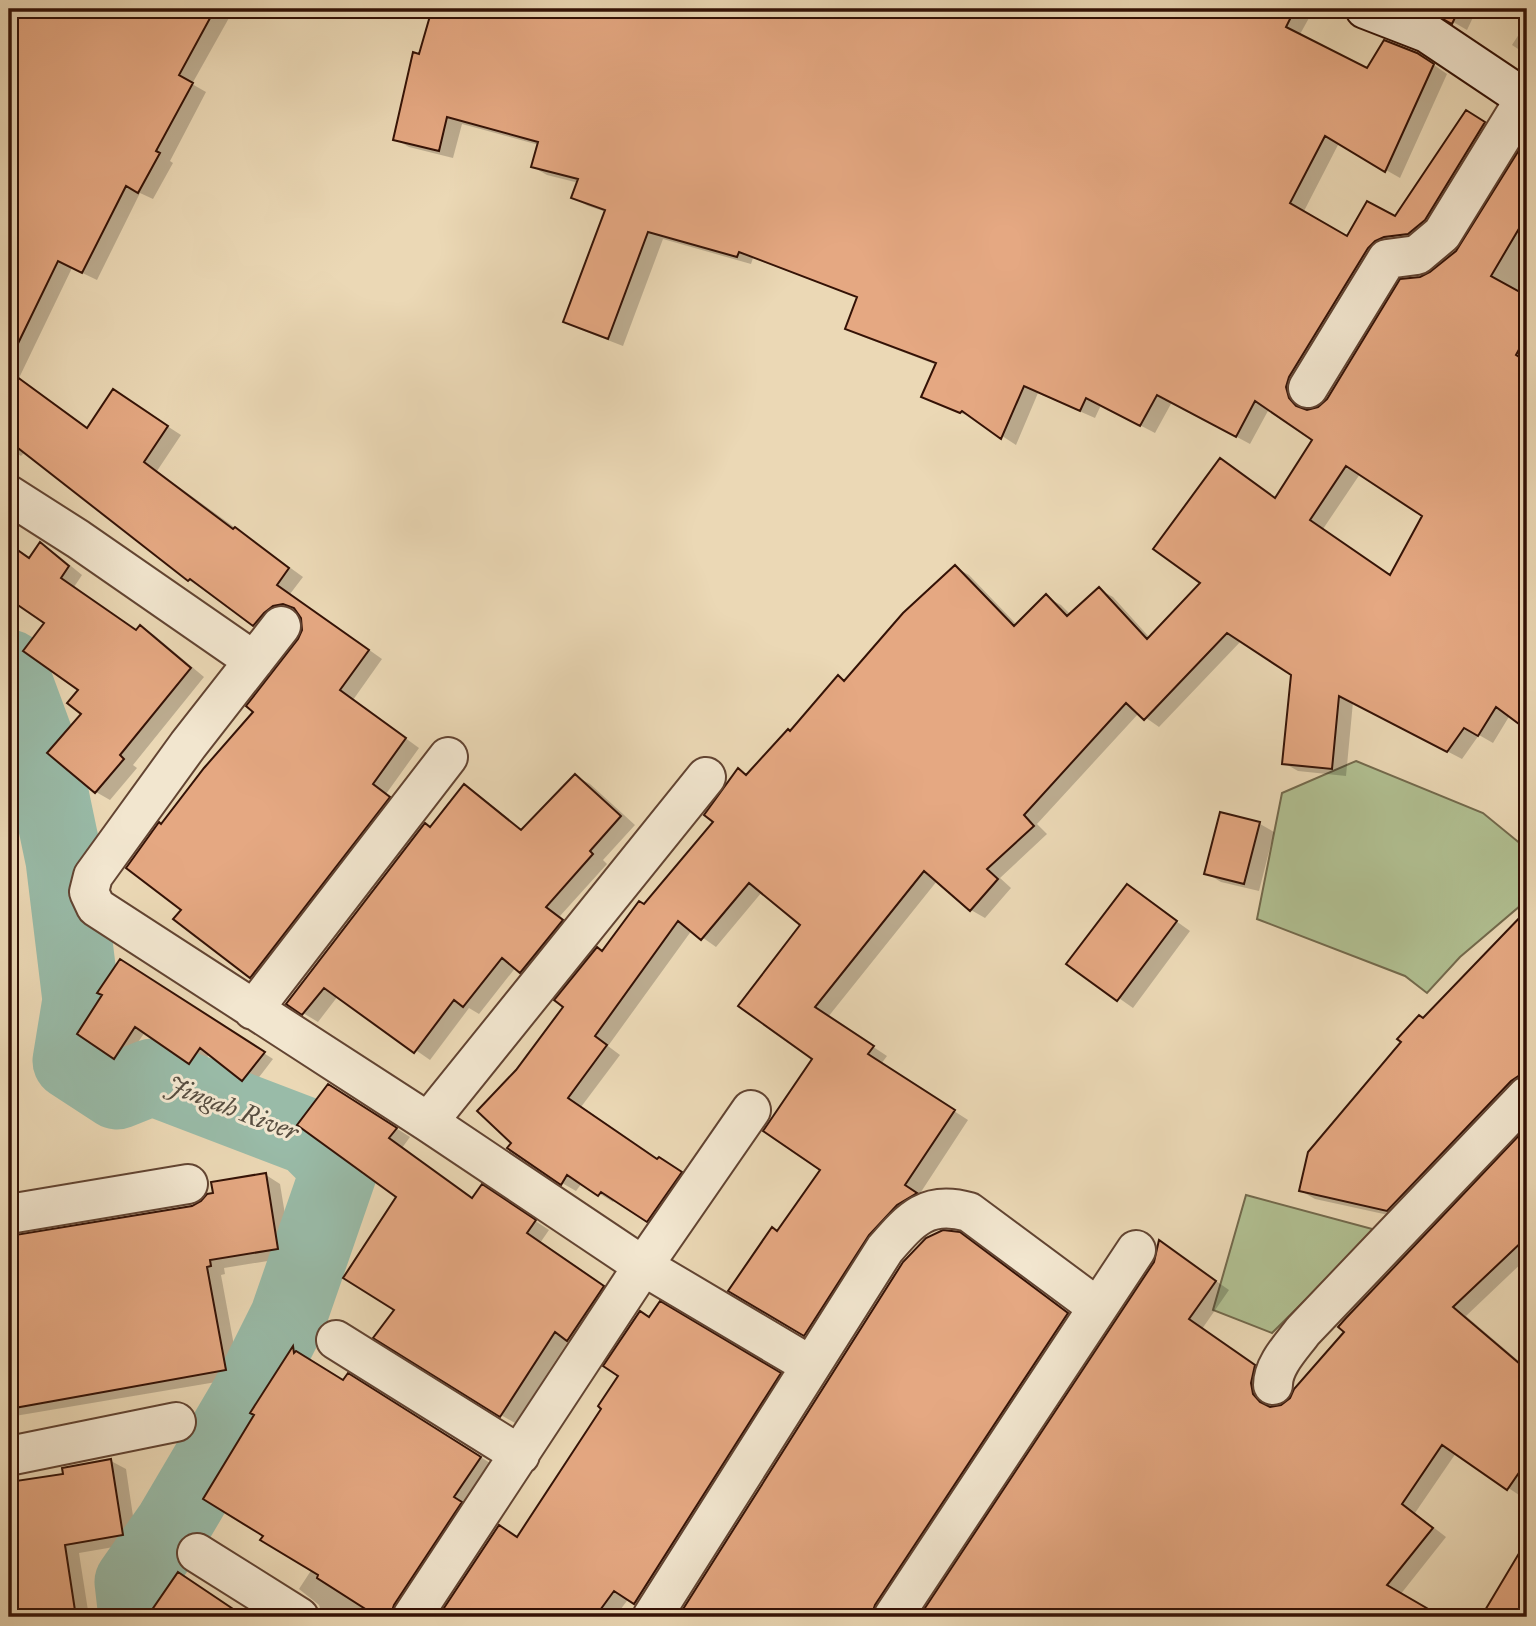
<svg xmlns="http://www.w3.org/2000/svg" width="1536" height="1626" viewBox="0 0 1536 1626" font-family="'IM FELL Great Primer',serif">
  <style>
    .green { fill: #b1c092; stroke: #72694c; stroke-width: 2 }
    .shadow { fill: #0003; fill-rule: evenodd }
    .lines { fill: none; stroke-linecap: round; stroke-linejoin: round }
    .river { stroke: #99bba8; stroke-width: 77 }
    .building { fill: #e5a882; stroke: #341206; stroke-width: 2; fill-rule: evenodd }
    .street-casing { stroke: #624432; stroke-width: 42 }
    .secondary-casing { stroke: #341206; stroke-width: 42 }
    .street { stroke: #f2e6cf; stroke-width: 38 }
    .secondary { stroke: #f2e6cf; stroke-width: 38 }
    .labels { text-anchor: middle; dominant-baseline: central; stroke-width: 6; stroke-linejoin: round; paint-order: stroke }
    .water-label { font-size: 26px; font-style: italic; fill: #574d3f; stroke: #f2e6cf }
  </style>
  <rect width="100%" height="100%" fill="#ebd8b5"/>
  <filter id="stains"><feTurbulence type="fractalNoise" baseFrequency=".00286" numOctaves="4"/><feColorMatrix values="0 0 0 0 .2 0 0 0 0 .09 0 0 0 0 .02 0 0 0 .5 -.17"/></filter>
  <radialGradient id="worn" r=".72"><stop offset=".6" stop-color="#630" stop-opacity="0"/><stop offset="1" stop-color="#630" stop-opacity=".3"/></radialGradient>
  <path class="green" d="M1356 761 1483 813 1527 849V900L1460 957 1427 993 1405 976 1257 919 1282 793Z
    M1246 1195 1376 1230 1272 1333 1213 1310Z"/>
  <path class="shadow" d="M9 9H234L192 84 206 92 170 161 173 163 153 199 140 193 97 280 72 268 19 378 89 429 127 400 181 435 157 471 303 577 290 594 382 659 353 700 419 748 386 794 403 806 265 984 251 976 183 909 162 826 256 711 300 640 304 630 303 618 299 612 287 613 268 633 189 580 25 452 21 456 9 449V228L18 207 9 203Z
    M336 9H375V14Z
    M434 9H1314L1299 36 1368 71 1431 63 1447 74 1400 178 1339 143 1303 213 1348 239 1395 219 1467 113 1498 131 1423 241 1300 397 1305 411 1319 409 1328 401 1420 278 1431 274 1458 252 1520 152 1527 157V727L1510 715 1493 743 1479 735 1462 759 1353 702 1346 776 1298 771 1284 763 1293 675 1242 640 1159 727 1139 713 1037 824 1047 834 1000 878 1011 888 985 918 971 910 937 881 828 1017 887 1056 881 1064 968 1120 919 1195 929 1202 819 1343 730 1290 778 1233 823 1170 802 925 762 892 716 947 692 930 608 1046 620 1055 581 1107 659 1161 695 1181 662 1229 615 1199 613 1202 582 1183 576 1191 562 1183 513 1142 518 1071 603 953 715 821 747 776 791 733 838 677 846 682 955 567 969 575 1017 625 1046 597 1061 605 1071 615 1099 589 1113 597 1150 638 1203 582 1221 460 1276 499 1315 440 1269 409 1250 444 1172 402 1155 433 1101 405 1095 418 1038 393 1016 445 976 419 938 404 924 396 937 365 861 336 847 328 859 298 753 258 751 264 663 239 623 346 579 329 565 321 606 212 588 206 573 198 579 183 547 175 533 167 539 145 462 124 453 158 409 147 395 139ZM1360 474 1424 516 1391 576 1323 529Z
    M1422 9H1477L1467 30 1448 19Z
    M1527 22V55L1512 45Z
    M9 544 31 558 41 544 55 553 82 575 74 587 137 631 140 627 154 635 204 677 133 765 137 768 110 800 96 792 50 753 84 714 81 689 46 623 9 597Z
    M575 776 590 784 635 825 603 860 607 864 560 916 576 929 536 980 516 967 479 1014 469 1008 430 1060 338 996 318 1022 303 1013 431 828 465 786 479 795 524 831Z
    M1222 814 1260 824 1274 832 1259 891 1221 882 1206 873Z
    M1127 886 1190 931 1133 1008 1069 963Z
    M1513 927 1527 935V1087L1402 1218 1315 1199 1301 1191 1424 1019Z
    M131 967 273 1059 253 1085 210 1053 200 1068 145 1032 124 1063 115 1058Z
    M343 1094 410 1137 402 1148 473 1199 496 1195 549 1230 540 1243 617 1296 582 1348 569 1340 515 1423 501 1415 396 1309 398 1196Z
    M1527 1130V1258L1466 1316 1521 1363 1527 1354V1489L1522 1497 1456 1453 1415 1513 1446 1537 1400 1595 1439 1617H921L1156 1263 1173 1251 1229 1290 1202 1329 1269 1374 1265 1392 1267 1404 1271 1408 1282 1407 1292 1400 1347 1332V1319Z
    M266 1175 280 1184 292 1257 224 1268 225 1274 221 1275 240 1378 9 1417V1238L192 1207Z
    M974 1243 1081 1322 887 1617H680L904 1263Z
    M660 1304 794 1383 650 1611 629 1598 615 1617H440L499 1527 518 1538 603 1408 650 1319Z
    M294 1349 344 1382 363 1384 495 1466 407 1617H323L319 1605 299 1589 312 1569 266 1535 256 1415 253 1412Z
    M111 1461 126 1469 137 1543 79 1553 89 1617H9V1484L65 1475Z
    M179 1574 193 1583 246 1617H149Z"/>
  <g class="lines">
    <path class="river" d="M9 668 43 760 64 860 81 1000 71 1061 117 1091 152 1077 309 1137 340 1168 288 1318 249 1396 173 1525 133 1582 137 1617"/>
  </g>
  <path class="building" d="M16 9H215L179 75 193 83 156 151 160 153 138 193 126 186 82 273 58 261 9 362V22Z
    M432 9H1295L1286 27 1367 68 1384 40 1417 53 1434 64 1385 172 1325 136 1290 203 1347 236 1367 201 1395 216 1466 110 1485 122 1425 220 1408 234 1384 237 1375 241 1368 248 1289 377 1286 387 1289 398 1296 406 1307 410 1318 407 1327 399 1400 279 1420 277 1430 272 1456 251 1519 150 1527 155V215L1491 276 1527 296V335L1516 355 1527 362V730L1496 707 1478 736 1464 728 1447 752 1339 696 1332 769 1282 764 1291 675 1227 633 1144 720 1126 703 1024 815 1034 826 987 869 998 879 970 911 924 871 815 1007 874 1046 868 1054 955 1110 905 1185 917 1193 897 1205 869 1235 804 1336 728 1291 772 1227 777 1231 820 1170 763 1131 812 1059 738 1006 800 925 749 883 701 940 678 921 595 1036 607 1045 568 1098 657 1159 659 1157 682 1172 647 1222 601 1192 598 1196 567 1175 561 1185 507 1148 511 1143 477 1111 516 1070 563 1007 554 1000 597 947 602 951 639 901 644 904 713 822 704 815 738 768 746 775 788 729 790 731 838 675 844 681 903 613 955 565 1014 626 1046 594 1067 616 1099 587 1147 639 1200 583 1153 549 1220 458 1275 498 1312 440 1255 401 1236 437 1157 395 1140 426 1086 398 1080 411 1024 386 1001 439 962 411 960 413 921 397 936 363 845 329 857 297 739 252 737 257 648 232 608 339 563 322 605 210 571 198 578 179 531 167 538 142 447 117 439 151 393 140 413 52 419 54ZM1346 466 1422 516 1390 575 1310 520Z
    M1425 9H1459L1452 24Z
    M9 371 87 428 113 389 168 426 144 462 233 529 235 527 289 568 277 585 369 650 340 690 406 738 373 784 390 797 250 978 173 919 181 910 126 868 159 822 161 824 204 768 253 712 246 706 298 639 302 630 301 618 294 608 283 604 273 606 264 613 253 626 190 579 188 581 9 441Z
    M40 542 69 566 61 578 136 630 140 625 191 668 120 755 124 759 95 793 47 753 81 714 67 703 78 690 23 651 44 623 9 599V544L29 558Z
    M575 774 621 816 590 851 593 854 546 907 563 920 520 973 502 958 463 1007 454 1000 414 1053 324 988 302 1015 286 1004 425 823 430 827 464 784 521 830Z
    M1220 812 1260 822 1244 884 1204 874Z
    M1127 884 1177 921 1117 1001 1066 964Z
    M1527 910V1075H1520L1511 1081 1387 1211 1299 1191 1308 1152 1401 1042 1397 1039 1419 1015 1423 1018Z
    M120 959 265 1052 242 1081 200 1048 189 1064 135 1027 114 1059 77 1034 102 995 97 993Z
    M328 1084 397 1128 389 1138 472 1198 482 1184 536 1220 527 1233 604 1286 567 1341 555 1332 500 1417 373 1338 394 1310 343 1278 396 1197 297 1125Z
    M1527 1127V1237L1453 1307 1527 1370V1461L1507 1490 1442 1445 1402 1504 1433 1528 1387 1585 1442 1617H919L1154 1262 1159 1240 1216 1281 1189 1319 1255 1365 1251 1383 1253 1394 1260 1402 1270 1407 1281 1405 1290 1398 1294 1389 1344 1332 1338 1327 1346 1318Z
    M266 1173 278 1249 210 1260 211 1266 207 1267 226 1370 9 1409V1236L192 1206 201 1201 207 1194 213 1193 211 1182Z
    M943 1230 960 1232 1068 1313 875 1605 871 1617H678L903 1262 926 1238Z
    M660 1301 781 1373 634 1604 614 1591 595 1617H438L499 1525 517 1537 601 1409 598 1406 618 1376 603 1366 640 1311 649 1317Z
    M293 1346 294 1353 296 1351 343 1380 348 1373 481 1457 454 1497 462 1502 394 1605 390 1617H378L317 1578 318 1575 260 1540 263 1536 203 1499 254 1415 250 1413Z
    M111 1459 123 1535 65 1545 76 1617H9V1482L63 1474 62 1468Z
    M1527 1540V1617H1481Z
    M178 1572 245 1617H147Z"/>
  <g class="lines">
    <g class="street-casing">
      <path id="street" d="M1308 388 1387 259 1417 255 1442 234 1525 99
        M9 495 78 539 254 661
        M281 626 188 745 93 876 89 892 96 907 428 1122 643 1266 751 1110
        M253 1010 448 757
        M428 1122 706 777
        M9 1214 188 1184
        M336 1340 520 1455
        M1273 1385C1273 1365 1292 1346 1303 1331L1527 1096
        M9 1456 176 1422
        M197 1553 299 1617
        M412 1617 643 1266 810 1365
        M652 1617 885 1249C911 1219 927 1200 969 1212L1097 1307
        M893 1617 1136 1250"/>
    </g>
    <g class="secondary-casing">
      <path id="secondary" d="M1365 9 1427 33 1527 100"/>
    </g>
    <use href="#street" class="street"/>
    <use href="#secondary" class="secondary"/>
  </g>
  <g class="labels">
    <g class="water-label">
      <text transform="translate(233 1108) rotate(21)">Jingah River</text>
    </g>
  </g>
  <rect width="1536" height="1626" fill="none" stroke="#ebd8b5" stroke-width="35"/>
  <rect x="10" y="10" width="1515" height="1605" fill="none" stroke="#341206" stroke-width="3.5"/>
  <rect x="18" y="18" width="1501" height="1591" fill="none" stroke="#341206" stroke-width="2"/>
  <rect width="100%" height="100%" filter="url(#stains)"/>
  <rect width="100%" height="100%" fill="url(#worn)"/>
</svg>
